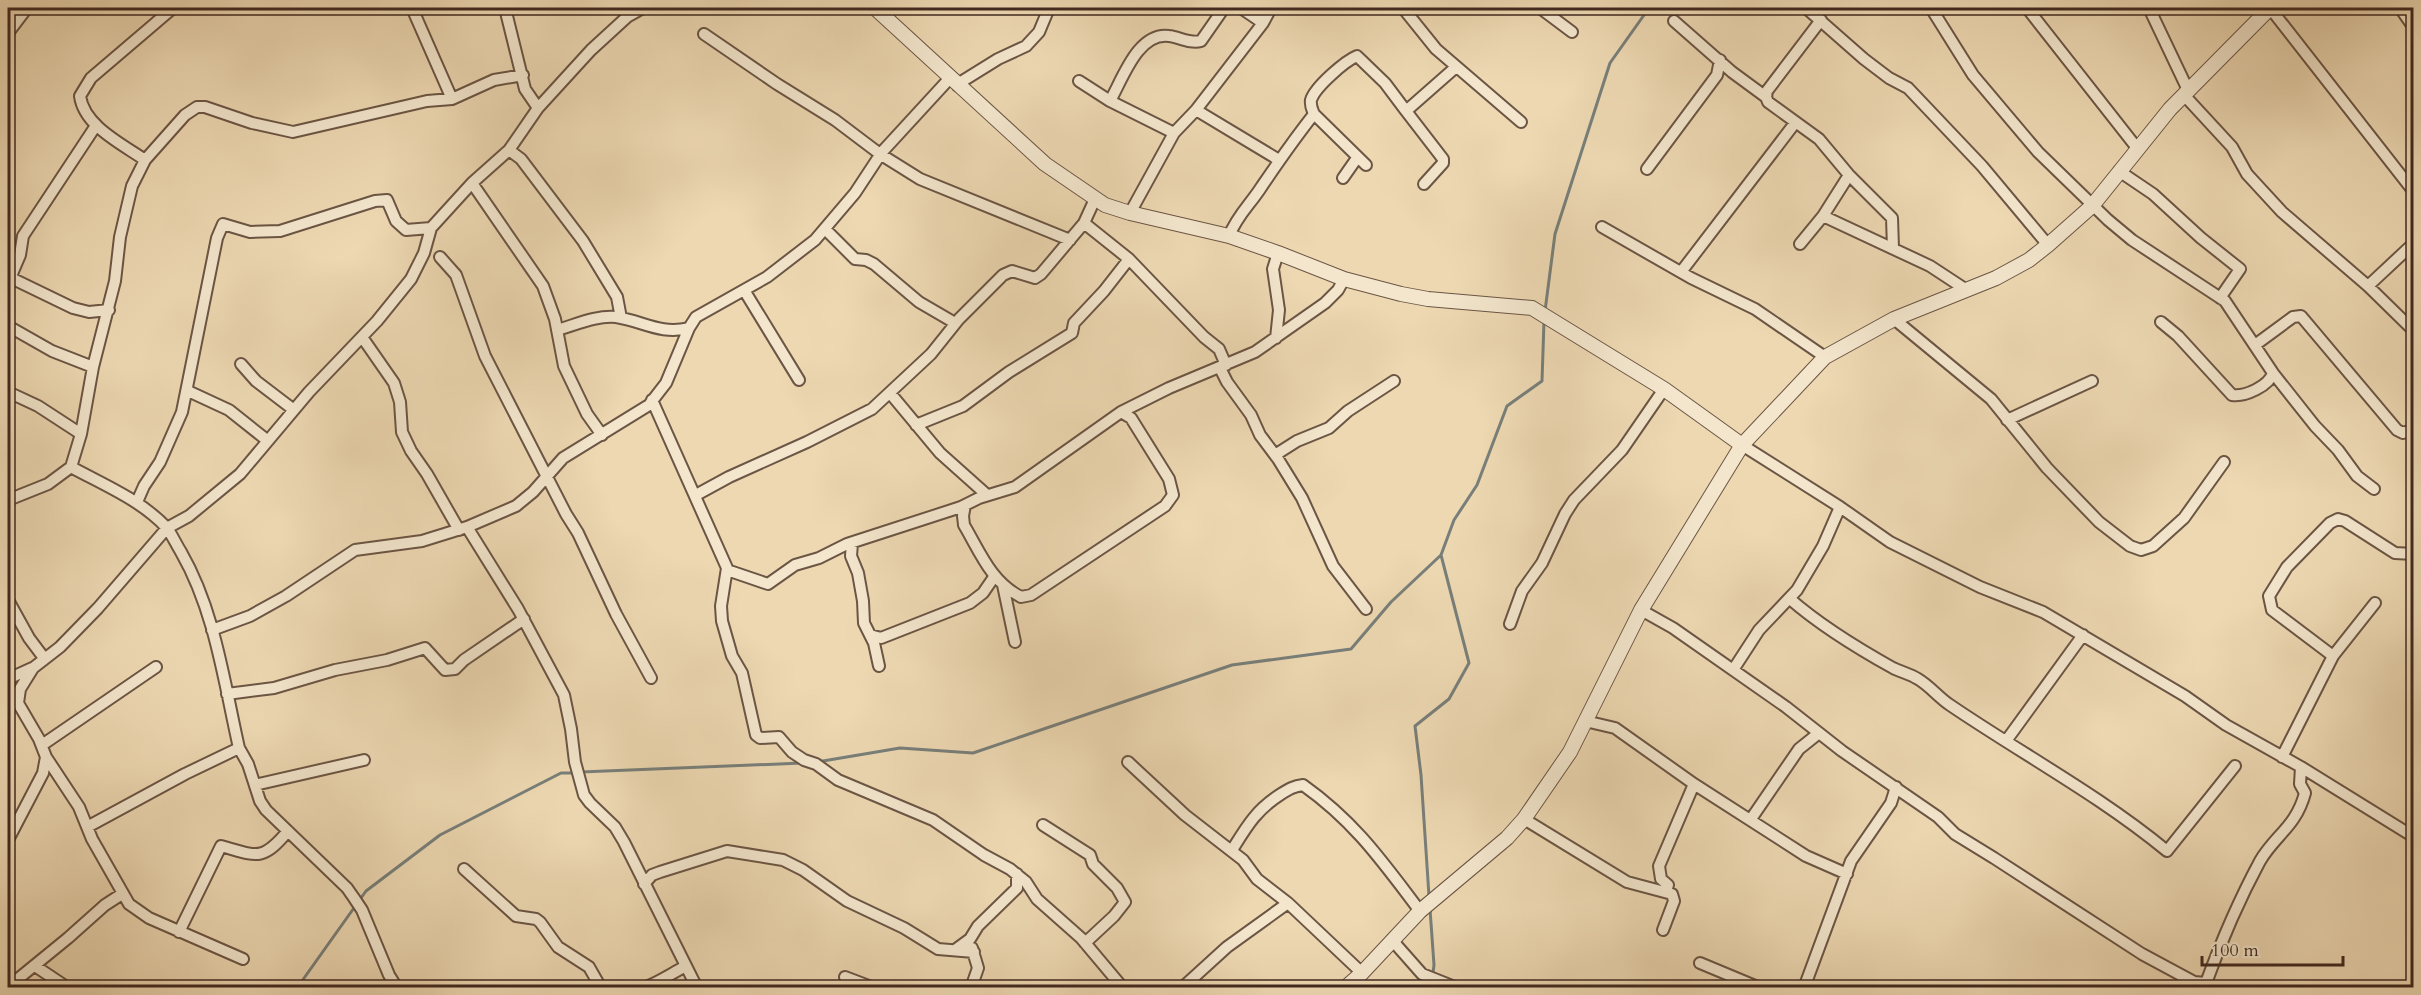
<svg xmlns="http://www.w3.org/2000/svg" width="2421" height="995" viewBox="0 0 2421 995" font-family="Cardo,serif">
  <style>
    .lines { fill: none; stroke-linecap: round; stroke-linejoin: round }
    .stream { stroke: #787f7a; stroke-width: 3 }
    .minor-casing { stroke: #6b5544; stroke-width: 14 }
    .tertiary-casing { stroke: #6b5544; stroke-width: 16 }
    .minor { stroke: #f3e6cd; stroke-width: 10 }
    .tertiary { stroke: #f3e6cd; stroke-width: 14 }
  </style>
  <rect width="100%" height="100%" fill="#edd8b2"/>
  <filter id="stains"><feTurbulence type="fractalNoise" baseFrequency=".00333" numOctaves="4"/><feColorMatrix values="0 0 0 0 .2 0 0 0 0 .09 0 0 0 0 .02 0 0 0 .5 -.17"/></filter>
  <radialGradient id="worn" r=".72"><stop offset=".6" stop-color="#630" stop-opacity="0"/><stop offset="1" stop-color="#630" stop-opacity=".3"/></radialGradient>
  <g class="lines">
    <path class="stream" d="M1545 311 1555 234 1610 63 1649 8
      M817 762 900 748 973 753 1232 665 1351 649 1391 602 1441 555 1454 520 1477 485 1507 406 1542 381 1544 321
      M581 772 802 763
      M1429 896 1421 775 1415 726 1449 699 1469 663 1441 555
      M1430 909 1434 965 1431 988
      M297 988 366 891 440 835 561 773H574"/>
    <g class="minor-casing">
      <path id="minor" d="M412 8 452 99
        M505 8 525 89 538 108
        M1241 8 1263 23
        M1403 8 1436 49 1521 122
        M1540 8 1572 32
        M1806 8 1864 59 1889 78 1908 88 1982 166 2048 245
        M1931 8 1973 75 2038 152 2108 220 2132 240 2225 301 2273 373 2315 426 2338 450 2357 476 2374 489
        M2027 8 2137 148
        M2149 8 2188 90
        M2270 8 2414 192
        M2400 8 2414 28
        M1674 21 1732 72 1766 97 1768 102 1819 139 1849 175 1892 218 1893 248
        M8 33 27 8
        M704 34 777 84 835 120 880 154 920 179 1070 240
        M1079 81 1110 101 1174 133
        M958 86 961 82 998 59 1026 46 1039 32 1049 8
        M2184 95 2232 147 2247 174 2282 212 2368 286 2414 331
        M1766 97 1767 91 1821 20
        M1110 101C1123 78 1138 32 1169 36 1179 37 1190 44 1201 41L1224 8
        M1196 110 1279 160
        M509 150 521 159 583 241 617 297 621 318
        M145 160C122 144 84 126 80 96L91 78 173 8
        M1366 165 1314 114C1312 109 1310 106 1311 100 1315 87 1345 61 1357 56L1385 83 1406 111
        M1647 169 1717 75 1720 60
        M2119 171 2153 194 2201 238 2240 269 2220 298
        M1343 178 1357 158
        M472 183 543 286 555 319 564 366 587 414 602 435
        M1424 184 1443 163V159L1406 111 1456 67
        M1130 213 1174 133 1196 110 1263 23 1271 8
        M1823 216 1930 266 1965 289
        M1084 223 1129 259 1204 337 1219 349 1226 365
        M1602 227 1691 278 1755 309 1825 357
        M825 229 855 259 866 260 874 264 919 302 955 323
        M1229 236C1238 214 1250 205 1262 186 1279 161 1295 138 1314 114
        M1800 244 1823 216 1849 175
        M440 257 456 275 485 356 566 514 578 533 616 614 651 678
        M1681 272 1795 123
        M9 277 73 308 89 312 109 310
        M8 283 20 255 23 236 95 127
        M2368 286 2414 243
        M744 290 799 380
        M1894 319 1991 399 2047 468 2099 522 2130 546 2141 550 2153 546 2184 518 2224 462
        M2161 322 2178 336 2232 395C2245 397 2269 386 2273 373
        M8 326 52 351 93 367
        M557 330C575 325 597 315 616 317 643 321 660 335 689 328
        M362 337 394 383 400 402 402 432 411 451 427 474 459 530
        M1276 338 1279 310 1273 269 1278 253
        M2255 345 2293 317 2301 316 2397 430 2403 433 2414 429
        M241 364 256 381 294 410
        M1220 368 1227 382 1251 415 1260 435 1278 459 1302 498 1333 566 1366 609
        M188 391 229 410 268 441
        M8 392 38 406 81 434
        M890 393 940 453 987 495
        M652 400 727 568 721 606 722 621 732 656 742 673 756 735 760 738 779 737 792 752 804 760 816 764 838 780 933 820 984 855 1010 869 1026 882 1037 899 1081 938 1123 988
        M2007 420 2092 381
        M916 425 963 406 1009 372 1072 333 1074 323 1104 291 1129 259
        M1742 445 1840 507 1890 542 1980 587 2043 612 2185 696 2226 725 2301 767 2414 837
        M1275 455 1297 441 1329 428 1348 411 1394 381
        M71 467C104 485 141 500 167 528 172 535 176 544 181 552 215 611 224 682 239 748L248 764 260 801 266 810 347 888 354 898 362 910 389 975 397 988
        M696 495 729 477 807 442 872 409 931 354 959 319 1003 275 1012 271 1035 278 1041 274 1084 223 1095 199
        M8 500 48 484 71 467 81 434 93 367 115 281 120 237 132 186 145 160 185 115 197 107H205L252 123 293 132 427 101 452 99 494 80 523 75
        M137 502 144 486 160 462 182 412 217 238 223 224 250 232 280 231 375 201 387 200 396 221 406 230 431 228
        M965 505 963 516 964 525C980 552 991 582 1021 597L1031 595 1165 506 1173 495 1169 479 1131 418 1121 412
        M467 527 518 609 564 695 571 729 575 762 584 795 590 803 615 827 624 842 697 988
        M852 543 851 556 858 573 863 601 864 623 874 643 879 666
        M727 570 768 584 795 565 819 558 847 544 961 507 979 498 1015 487 1121 412 1169 388 1255 352 1325 303 1338 290 1344 279
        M1003 585 1015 642
        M1790 599C1821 626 1857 648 1893 668 1901 672 1910 674 1918 679 1930 686 1938 697 1950 705 2022 754 2099 795 2167 851L2235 766
        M8 600 29 638 44 658
        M1641 610 1673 628 1786 707 1842 751 1938 817 1955 834 1994 858 2142 954 2194 982 2206 983C2221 942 2239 900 2260 861 2275 835 2296 827 2305 793L2300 784 2301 767
        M1510 624 1522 591 1542 563 1565 514 1574 500 1622 450 1664 389
        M212 630 250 616 286 596 355 550 422 541 467 527 516 506 533 492 563 458 649 405 666 383 689 328 696 317 767 277 815 240 855 193 882 152 950 78
        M870 635 881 638 970 603 983 593 994 577
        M2333 656 2272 610 2269 596 2287 567 2330 523 2338 519 2345 521 2395 553 2414 554
        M1733 670 1759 630 1797 590 1823 546 1840 507
        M8 679 32 668
        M227 694 274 688 335 670 387 660 425 648 445 670 455 669 464 660 524 619
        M1585 721 1615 728 1694 784 1806 856 1847 874
        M2006 741 2083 635
        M42 745 156 667
        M2282 757 2333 656 2375 603
        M1128 762 1185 815 1243 860 1257 879 1288 903 1362 973
        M255 785 364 760
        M1524 819 1627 882 1672 894 1674 901 1663 930
        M1751 819 1799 749 1819 733
        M1043 825 1090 855 1093 864 1117 888 1125 902 1114 916 1085 943
        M89 826 185 774 239 748
        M8 840 43 773 46 757
        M1232 850C1247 826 1256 810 1281 794 1289 789 1294 786 1303 785 1355 822 1382 861 1420 911
        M464 869 516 916 536 919 540 922 558 947 589 967 601 988
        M644 884 652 875 660 872 727 851 783 860 803 870 847 901 904 928 938 949 974 952
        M1666 891 1668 885 1661 879 1659 866 1694 784
        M179 932 221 846C257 856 262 862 288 831
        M1392 940 1422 974 1457 988
        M955 950 970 939 978 926 1017 888V874
        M243 959 149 918 129 904 92 839 79 807 46 757 39 739 18 703 20 689 33 668 60 647 98 608 167 528 189 516 240 474 309 392 377 321 411 279 424 253 431 228 441 217 472 183 509 150 538 108 591 50 627 17 643 8
        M1700 963 1760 988
        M35 966 68 988
        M845 977 874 988
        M8 987 68 938 105 905 122 894
        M643 988C656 984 674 972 686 966
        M971 988 978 968 972 948
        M1182 988 1227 947 1288 903
        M1804 988 1851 861 1891 803 1896 787"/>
    </g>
    <g class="tertiary-casing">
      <path id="tertiary" d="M875 8 1045 164 1105 205 1130 213 1229 236 1278 253 1344 279 1401 294 1428 299 1532 308 1664 389 1742 445
        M1345 988 1362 973 1420 911 1507 838 1524 819 1570 752 1641 610 1742 445 1825 357 1894 319 1996 278 2029 260 2048 245 2092 206 2170 109 2270 8"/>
    </g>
    <use href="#minor" class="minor"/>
    <use href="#tertiary" class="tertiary"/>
  </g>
  <rect width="2421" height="995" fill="none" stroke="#edd8b2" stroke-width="30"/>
  <rect x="9" y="9" width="2403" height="977" fill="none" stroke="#402920" stroke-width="3"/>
  <rect x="15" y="15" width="2391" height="965" fill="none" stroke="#402920" stroke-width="1.5"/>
  <path d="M2202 956v9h141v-9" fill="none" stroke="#402920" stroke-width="3"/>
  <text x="2211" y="956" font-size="18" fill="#402920" stroke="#f3e6cd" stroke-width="4.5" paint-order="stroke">100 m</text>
  <rect width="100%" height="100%" filter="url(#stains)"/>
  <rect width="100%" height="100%" fill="url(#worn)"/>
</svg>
